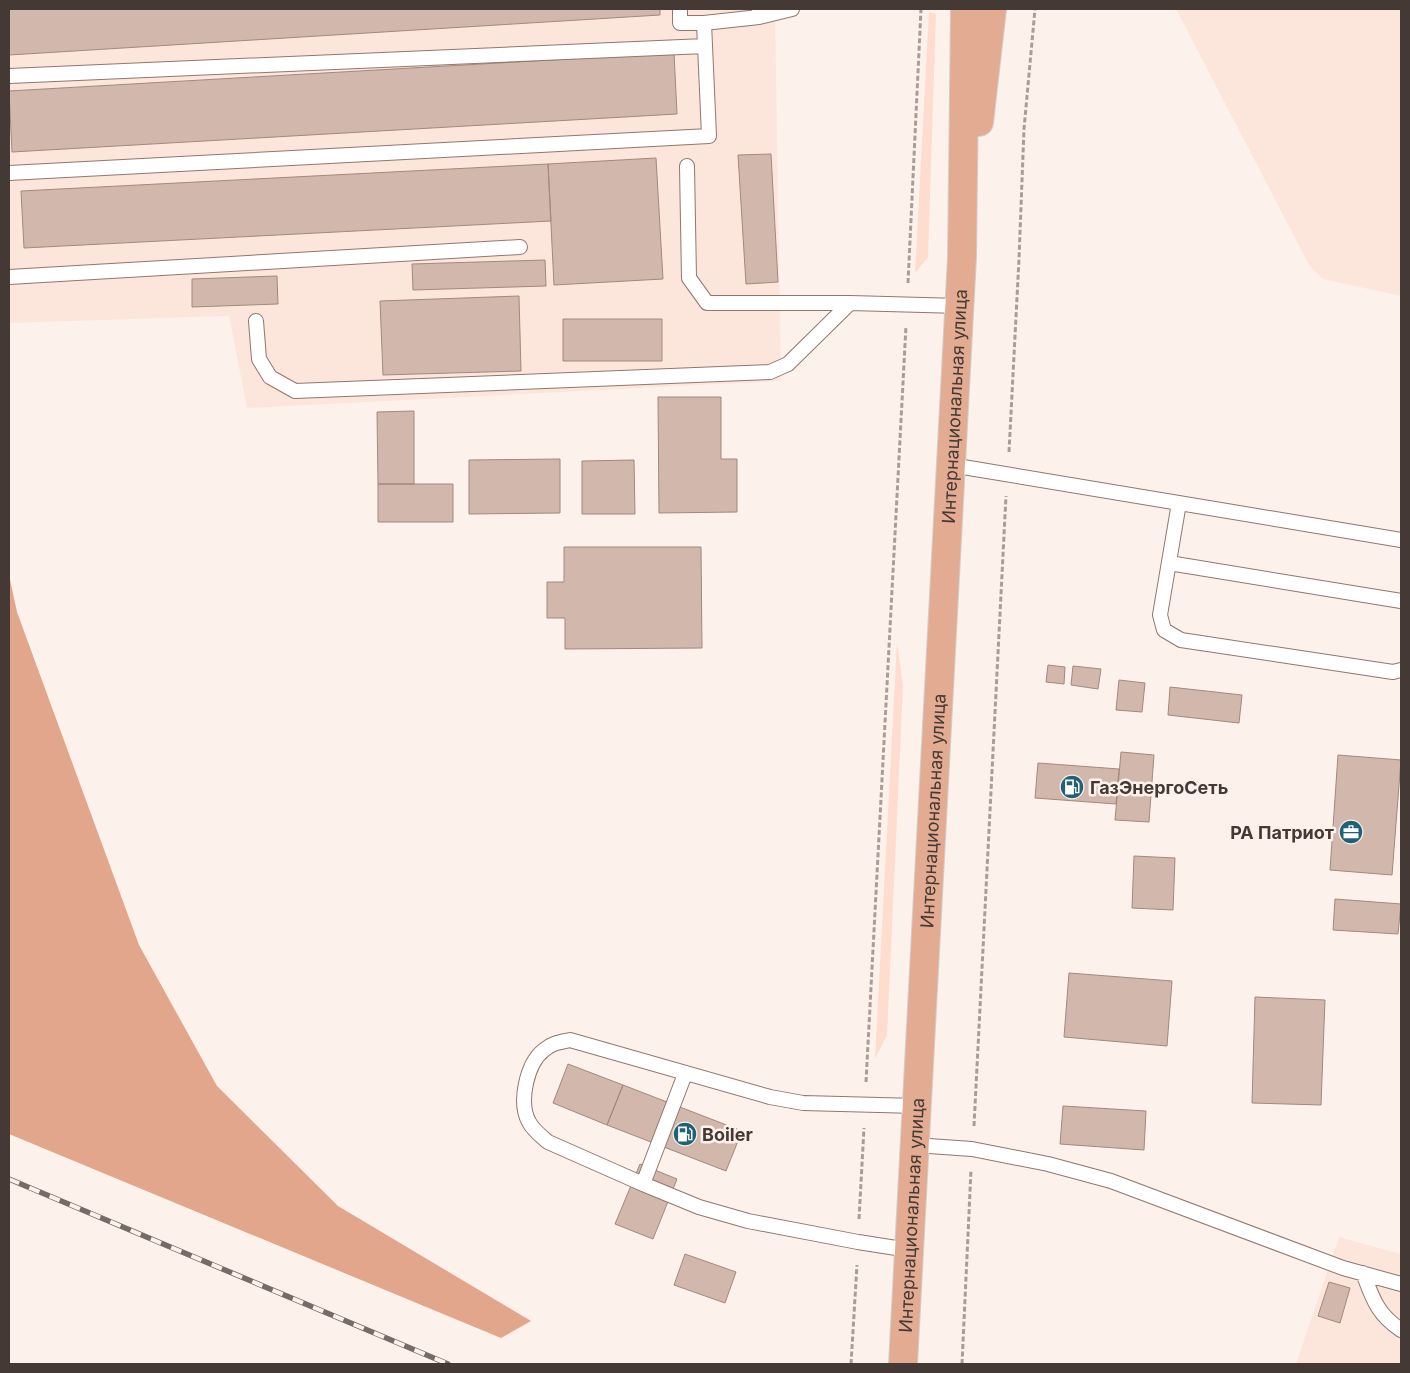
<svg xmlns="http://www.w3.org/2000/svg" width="1410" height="1373" viewBox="0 0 1410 1373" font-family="Inter,sans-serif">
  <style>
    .built { fill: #fce6dc }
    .green { fill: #fedcce }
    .forest { fill: #e2a68c }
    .building { fill: #d2b7ac; stroke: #a2887d }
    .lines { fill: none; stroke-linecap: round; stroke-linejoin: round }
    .lane-casing { stroke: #90776c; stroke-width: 16 }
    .primary-casing { stroke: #d2cfce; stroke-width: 30 }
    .path { stroke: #a99d98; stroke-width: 3; stroke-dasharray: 5 2.5; stroke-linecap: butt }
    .lane { stroke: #fff; stroke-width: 14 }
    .primary { stroke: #e3ac92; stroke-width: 28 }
    .rail-casing { stroke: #766b66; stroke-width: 5.5 }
    .rail { stroke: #fdf1ec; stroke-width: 4; stroke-dasharray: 11; stroke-linecap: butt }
    .labels { text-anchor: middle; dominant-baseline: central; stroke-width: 5; stroke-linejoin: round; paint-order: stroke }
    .street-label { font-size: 18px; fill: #443934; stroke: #fdf1ec }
    .poi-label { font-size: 18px; font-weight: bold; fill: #443934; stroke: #fdf1ec; text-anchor: start }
  </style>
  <rect width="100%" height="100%" fill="#fdf1ec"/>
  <path class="built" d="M9 9H775L781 381 247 408 229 316 9 323Z
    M1176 9H1401V296L1323 279 1309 265Z
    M1339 1237 1401 1254V1364H1296Z"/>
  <path class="green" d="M929 12 936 14 928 257 915 273Z
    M897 643 903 686 887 1035 875 1059Z"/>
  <path class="forest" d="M9 575 17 612 139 945 217 1086 338 1206 531 1321 501 1338 9 1134Z"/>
  <path class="building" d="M9 9H660V15L9 55Z
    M674 53 677 114 12 152 9 91Z
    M771 154 778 282 746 284 738 155Z
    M656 158 663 279 554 285 548 164Z
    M548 164 551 221 24 248 21 191Z
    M545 260 546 286 413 290 412 264Z
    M277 276 278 304 192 307V279Z
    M519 296 521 371 383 375 380 301Z
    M563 319H662V361H563Z
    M658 397H721V459H737V512L659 513Z
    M414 411V484H378L377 412Z
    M560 459V513L469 514V460Z
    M634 460 635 514H582V461Z
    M378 484H453V522H378Z
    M564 547H701L702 648 565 649V618H547V582H564Z
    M1048 665 1065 667 1064 684 1046 682Z
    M1073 666 1101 669 1098 689 1071 685Z
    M1119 680 1145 683 1142 712 1116 710Z
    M1170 687 1242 695 1239 723 1168 715Z
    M1121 752 1154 755 1149 822 1115 820Z
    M1338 755 1401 760 1392 875 1330 870Z
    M1038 763 1119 769 1116 804 1035 798Z
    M1134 856 1175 858 1173 910 1132 908Z
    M1335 899 1401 904 1398 934 1333 930Z
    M1069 973 1172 981 1167 1046 1064 1037Z
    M1255 997 1325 1000 1321 1105 1252 1103Z
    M568 1064 623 1085 607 1125 553 1103Z
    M623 1085 742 1131 726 1171 607 1125Z
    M1063 1106 1146 1111 1144 1150 1060 1144Z
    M640 1164 677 1179 653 1239 615 1224Z
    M685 1254 736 1272 725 1303 674 1285Z
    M1329 1282 1350 1288 1340 1323 1318 1316Z"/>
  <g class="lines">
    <g class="lane-casing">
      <path id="lane" d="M680 9V23H704L759 17V9
        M759 17 792 9
        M9 76 705 46
        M687 166 689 278 707 303H850L960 306
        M9 173 709 136 704 23
        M9 277 520 247
        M256 321 259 359 270 377 295 391 770 372 788 364 850 303
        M951 465 1401 540
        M1179 503 1160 615 1164 630 1181 640 1393 672 1401 670
        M1169 563 1401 601
        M685 1074 643 1184 699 1207 748 1221 858 1242 909 1250
        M914 1145 972 1149 1048 1164 1111 1181 1343 1268 1401 1284
        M643 1184 548 1142C541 1136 533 1130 529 1122 518 1102 527 1063 544 1050 552 1043 560 1042 570 1040L770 1097 803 1103 917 1106
        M1363 1273C1373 1299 1377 1314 1401 1330"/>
    </g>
    <g class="primary-casing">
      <g id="primary">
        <path d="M979 122 992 9"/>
        <path id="s1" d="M903 1364 962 257 965 9"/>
      </g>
    </g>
    <path class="path" d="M908 283 921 9
      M1009 452 1019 259 1024 129 1035 9
      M866 1082 906 326
      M974 1126 1006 496
      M859 1219 864 1128
      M851 1364 857 1265
      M962 1364 971 1170"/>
    <use href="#lane" class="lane"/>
    <use href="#primary" class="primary"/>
    <g class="rail-casing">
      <path id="rail" d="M9 1179 448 1364"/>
    </g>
    <use href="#rail" class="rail"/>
  </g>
  <defs>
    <g id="fuel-disc" transform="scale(1.25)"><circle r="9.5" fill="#216176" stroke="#fdf1ec"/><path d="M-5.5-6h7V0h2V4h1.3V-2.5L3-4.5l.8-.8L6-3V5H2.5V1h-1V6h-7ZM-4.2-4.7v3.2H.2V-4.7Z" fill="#fff"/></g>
    <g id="office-disc" transform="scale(1.25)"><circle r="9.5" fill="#216176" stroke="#fdf1ec"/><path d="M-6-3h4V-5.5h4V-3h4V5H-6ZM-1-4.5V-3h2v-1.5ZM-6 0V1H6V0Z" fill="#fff"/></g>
  </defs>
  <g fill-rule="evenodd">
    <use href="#fuel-disc" x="1072" y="787"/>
    <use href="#office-disc" x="1351" y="832"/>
    <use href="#fuel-disc" x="685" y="1134"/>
  </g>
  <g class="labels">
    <g class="street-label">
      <text stroke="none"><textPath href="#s1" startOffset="959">Интернациональная улица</textPath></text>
      <text stroke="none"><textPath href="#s1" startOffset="554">Интернациональная улица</textPath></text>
      <text stroke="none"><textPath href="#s1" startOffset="149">Интернациональная улица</textPath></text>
    </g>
    <g class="poi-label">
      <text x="1090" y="787">ГазЭнергоСеть</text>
      <text x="1334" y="832" text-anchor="end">РА Патриот</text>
      <text x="702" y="1134">Boiler</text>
    </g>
  </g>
  <rect width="1410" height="1373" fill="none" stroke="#443934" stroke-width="20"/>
</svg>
